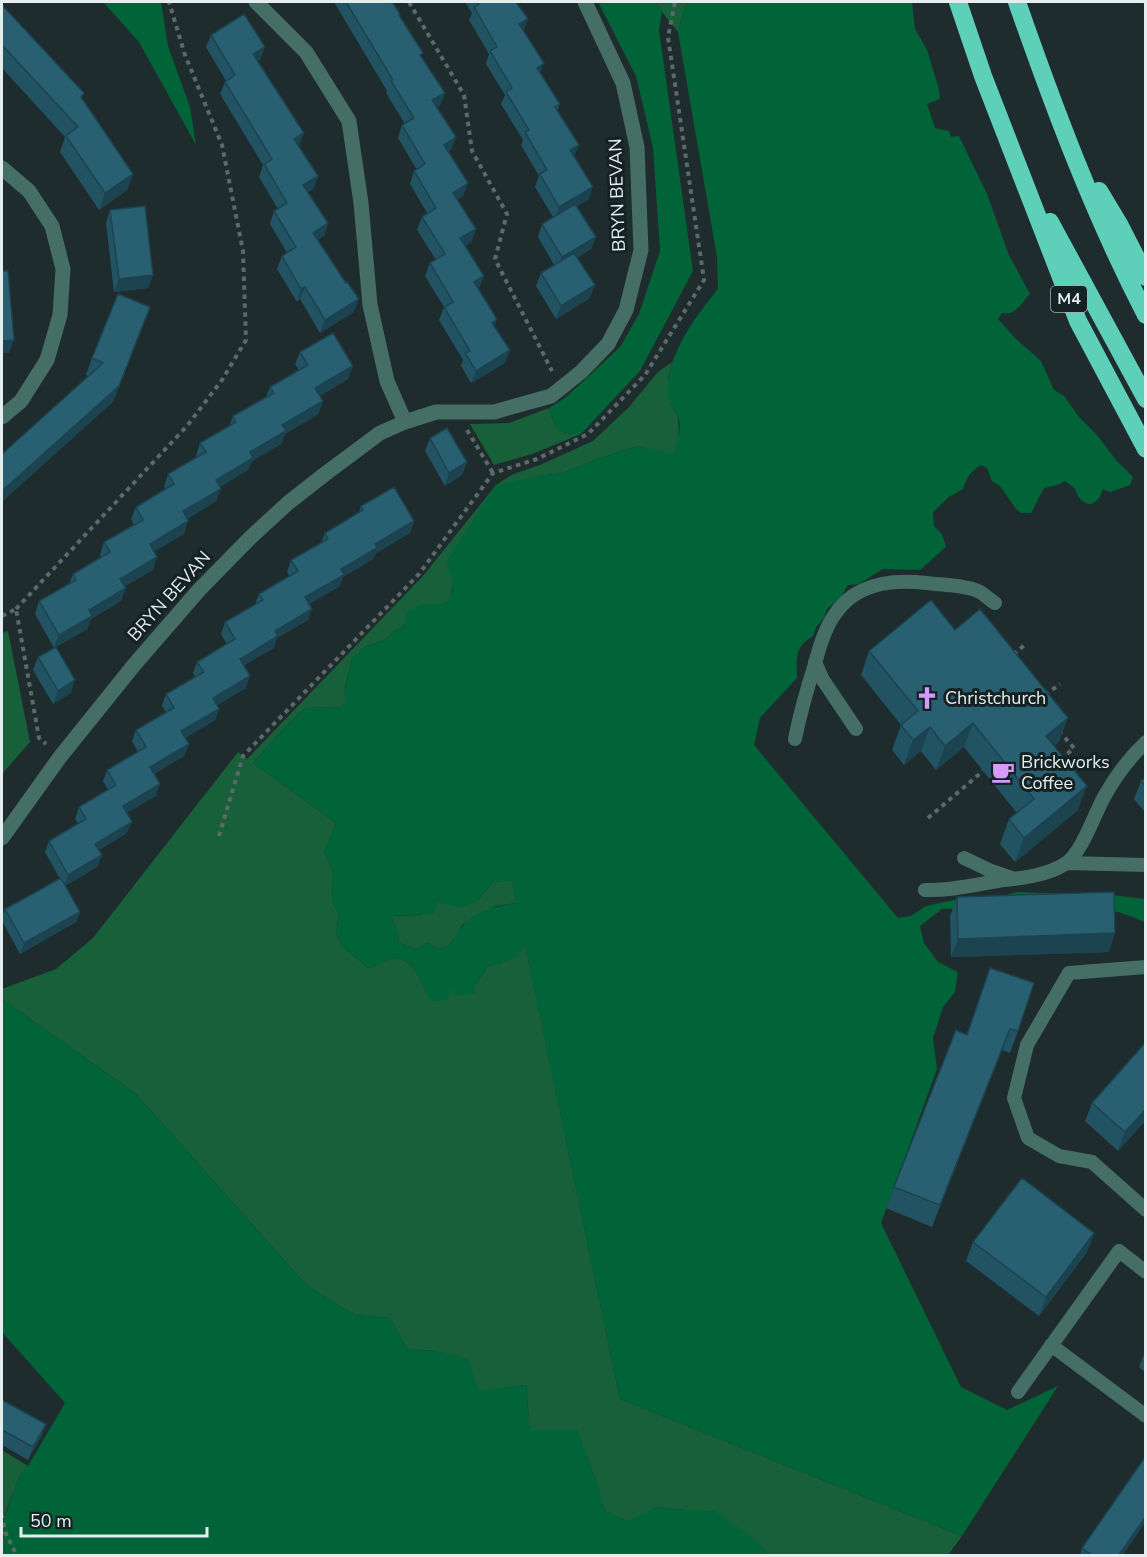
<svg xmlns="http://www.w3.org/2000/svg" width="1147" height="1557" viewBox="0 0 1147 1557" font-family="'Nunito Sans',sans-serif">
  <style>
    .green { fill: #18603a }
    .forest { fill: #006438; fill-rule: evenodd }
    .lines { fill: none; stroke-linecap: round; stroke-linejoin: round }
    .path { stroke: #5d6869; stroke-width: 4; stroke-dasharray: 4.5 4.5; stroke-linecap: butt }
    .lane { stroke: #456f65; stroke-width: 14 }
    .street { stroke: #456f65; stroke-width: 15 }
    .highway { stroke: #5ecfb8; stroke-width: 18 }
    .wall { fill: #225362 }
    .shaded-wall { fill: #1c4350 }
    .building { fill: #286072; stroke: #1c4350; stroke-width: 1.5 }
    .labels { text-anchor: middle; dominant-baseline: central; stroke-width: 6; stroke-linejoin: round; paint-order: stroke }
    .shield { fill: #152223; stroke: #a7b0b1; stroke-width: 1.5 }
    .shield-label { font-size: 16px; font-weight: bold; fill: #e5edee }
    .street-label { font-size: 18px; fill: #e5edee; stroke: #152223 }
    .poi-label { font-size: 18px; fill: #e5edee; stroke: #152223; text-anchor: start }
  </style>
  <rect width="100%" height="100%" fill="#1f2c2d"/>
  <path class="green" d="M656 2H687L678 32 662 12Z
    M672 362 668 378 670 404 678 416 679 439 673 455 637 446 592 461 563 473 538 476 453 583 451 598 444 604H423L405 624 382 641 366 646 352 659 345 688 347 702 341 707 305 708 288 724 253 763 336 823 324 852 333 872 332 902 339 914 336 934 342 946 368 968C378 966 383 960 391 959 412 955 420 979 427 994L452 987 476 984 488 966 502 963 525 944 620 1399 962 1536 948 1555H768L755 1540 684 1510 657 1507 628 1522 605 1511 587 1456 546 1430H530L526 1385 478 1392 435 1351 407 1349 390 1318 355 1315 307 1286 136 1094 2 999V989L56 969 93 938 238 752 247 759 423 576 496 485 511 475 540 465 593 441 629 407 658 372Z
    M549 408C555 430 558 434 581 434L532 454 494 465 470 424 509 423Z
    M8 631 30 742 2 774V633Z
    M512 880 517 903 496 906 462 925 456 937 448 946 439 950 427 943 416 949 399 943 398 933 391 916 421 915 437 902 478 900 493 882Z
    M2 1450 28 1466 19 1477 5 1514H2Z"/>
  <path class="forest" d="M103 2H161L168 46 190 107 196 145 139 42Z
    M598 2H656L662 12 659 30 693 271 640 371 581 434C558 434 555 430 549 408L565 398 620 347 639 314 660 251 653 148 636 76Z
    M687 2H912L915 29 927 50 939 89 940 99 927 104 935 128 949 131 951 137 959 136 987 194 1009 255 1030 294C1021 303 1016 316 1002 313L998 319 1016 339 1041 361 1054 390 1064 396 1079 417 1097 435 1116 460 1133 477 1130 485 1110 492 1103 489C1100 499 1092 510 1081 500 1077 497 1077 490 1073 487 1071 485 1067 483 1065 481L1058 485 1044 488 1031 513H1021L1016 509 1000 486 992 481 987 468 981 465C971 471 966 479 963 489L949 497 933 512 934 526 942 534 946 547 920 570 883 569 859 584 848 585 841 597 827 609 824 618 816 627 813 636C794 648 797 657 797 678L760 718 754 745 898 918 911 916 926 906 963 898 993 899 1017 892 1112 895 1145 899V922L1119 912 1028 907 942 909 920 926 924 943 938 962 958 972 955 992 943 1007 933 1038 937 1069 881 1223 961 1387 1007 1410 1058 1386 962 1536 620 1399 525 945 518 956 502 963 488 966 476 984 475 993 455 996 452 988 448 1000 431 1001C421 986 416 954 390 959 383 961 378 966 368 968L342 946 336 934 339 914 332 902 333 872 324 852 336 823 253 763 288 724 305 708 341 707 347 702 345 689 352 659 366 646 382 641 405 624 407 611 423 604H444C459 591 451 578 446 562L496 485 538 476 563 473 592 461 637 446 673 454C678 442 683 426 677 414 674 409 671 407 669 402 660 363 695 317 718 289L717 257 678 32ZM512 881 516 903C497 906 479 910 464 924 453 935 458 943 439 950L427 943 416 949 399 943 398 933 391 916 434 914 437 902 460 908 478 900 493 882Z
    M2 999 136 1094 307 1286 355 1315 390 1318 407 1349 435 1351 468 1359 478 1391 526 1385 530 1430H577L597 1482 605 1511 628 1521 657 1507 684 1510 715 1511 755 1540 768 1555H2V1524L19 1477 28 1466 65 1403 2 1332Z"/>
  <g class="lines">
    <path class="path" d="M409 2 464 95 472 151 507 214 495 259 552 371
      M467 430 493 473
      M16 609 187 426 222 380 246 340 243 251 222 145 185 55 169 2
      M2 616 16 609 39 738 46 744
      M1016 655 1015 653 1027 643
      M1045 695 1060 684
      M1059 731 1074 748 1060 760
      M928 818 983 771
      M219 836 243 756 419 574 493 473 537 459 588 434 645 375 704 280 668 37 675 2
      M2 1514 5 1532 17 1556"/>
    <path class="lane" d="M815 662 823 680 856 729
      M795 739C800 714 807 689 815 664 819 648 824 631 833 617 854 583 891 579 926 583 942 585 967 585 980 592 985 595 990 600 995 603
      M964 858 989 870 1012 878
      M1066 863 1146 865
      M925 890C949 891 974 885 998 881 1020 878 1046 876 1065 864 1082 853 1094 815 1104 797 1115 777 1129 758 1146 742
      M1146 967 1069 973 1027 1045 1014 1098 1028 1138 1059 1156 1092 1162 1146 1210
      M1051 1345 1146 1416
      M1018 1392 1119 1251 1146 1272"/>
    <path class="street" d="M256 2 306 52 349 121 361 203 370 305 387 381 405 422
      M2 168 29 191 52 226 63 269 60 315 47 360 21 401 2 417
      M2 838 60 757 134 665 199 590 251 537 288 503 325 474 380 433 405 422 436 412H494L551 396 581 372 608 344 626 310 641 250 637 147 623 83 585 2"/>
    <path class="highway" d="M958 2 983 76 1078 321 1146 449
      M1017 2C1054 108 1094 215 1146 315
      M1099 191 1120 226 1146 277
      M1050 222 1146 399"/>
  </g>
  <path class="wall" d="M334 2H392L421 57 445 93 440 105 437 107 451 150 448 152 463 196 457 200 476 229 471 242 465 246 484 276 479 288 478 289 494 327 505 363 471 383 461 366 463 360 439 320 444 307 425 276 430 263 436 260 417 230 422 217 427 213 410 184 414 171 417 170 398 138 402 125 405 124 386 93 387 91Z
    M465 2H516L524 31 540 73 560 104 557 111 589 199 577 206 596 237 591 249 577 258 590 298 556 319 536 286 541 273 554 265 538 237 542 224 553 217 535 187 539 176 521 145 523 140 501 104 505 95 486 64 489 54 469 20 472 13Z
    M2 5 82 99 133 174 127 190 99 210 60 152 65 137 2 68Z
    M211 35 260 60 258 61 304 133 298 147 318 176 313 189 308 192 328 223 324 236 317 240 354 312 320 333 300 299 297 302 277 269 282 256 287 253 270 224 274 211 278 209 259 177 263 165 220 94 225 82 226 81 206 47Z
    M110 210 153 275 148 288 114 292 106 223Z
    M144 323 113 402 88 376 86 375 92 358Z
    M300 352 348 379 320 396 323 401 318 414 285 434 281 444 252 461 248 470 220 487 221 489 216 501 187 519 184 534 154 551 153 570 125 586 121 601 91 619 87 629 56 647 71 693 53 704 33 670 38 657 54 648 35 614 39 601 69 584 73 574 101 557 100 555 104 542 134 525 131 519 136 507 165 489 164 487 168 474 197 458 196 456 200 443 229 426 233 416 266 397 270 387 299 370 295 364Z
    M430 438 467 462 462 475 445 486 425 451Z
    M361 506 414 521 410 533 376 553 373 559 343 577 340 586 309 604 308 620 277 638 274 648 244 665 246 688 217 705 219 709 215 720 185 738 189 744 184 756 154 774 156 796 126 813 127 833 99 850 102 855 97 867 65 886 80 912 76 922 20 954 2 921V918L5 909 60 879 45 852 49 841 78 824 75 819 79 807 108 790 103 781 107 770 138 752 132 741 136 730 166 712 162 706 166 694 195 677 193 673 197 662 227 644 221 634 225 622 255 604 259 594 290 576 287 572 291 560 321 543 325 533 359 513Z
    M955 630 1059 742 1054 746 1078 810 1015 862 1000 844 1009 819 1017 813 964 747 936 770 921 751 904 765 892 750 901 725 861 675 869 651Z
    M1146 777V813L1134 799 1141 781Z
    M957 897 1109 952 951 957 950 916Z
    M990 968 1018 1031 1010 1053 1002 1050 932 1227 886 1208 894 1187 967 1035Z
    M1146 1042V1120L1118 1151 1085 1121 1092 1103Z
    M1094 1233 1087 1252 1039 1316 966 1261 973 1242Z
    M1146 1349V1373L1139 1367Z
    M2 1400 46 1424 41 1437 28 1460 2 1445Z
    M1146 1456V1521L1122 1556H1080L1082 1548Z"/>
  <path class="shaded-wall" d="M1139 2H1146V4L1138 3Z
    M528 19 523 32 519 24Z
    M265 47 260 60 248 67 253 54Z
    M544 63 539 76 537 68Z
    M445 93 440 105 428 113 432 100Z
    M304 133 299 146 289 152 294 139Z
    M456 137 451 150 439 158 444 145Z
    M579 145 574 157 570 150Z
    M133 174 127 190 99 210 105 193Z
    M318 176 313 189 299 197 303 185Z
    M468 183 463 196 448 205 453 193Z
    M593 187 589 199 555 220 559 207Z
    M328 223 324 236 308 245 313 233Z
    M476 229 471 242 456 251 460 238Z
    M596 237 591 249 557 270 562 257Z
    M153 275 148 288 114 292 119 279Z
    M484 276 479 288 469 294 474 282Z
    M595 285 590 298 556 319 561 306Z
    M305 287 300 299 297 302 301 289Z
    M359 299 354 312 320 333 325 320Z
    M150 307 113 402 2 502V491Z
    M497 319 493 332 492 323Z
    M14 340 9 353H2V341Z
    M510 350 505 363 471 383 476 371Z
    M353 366 348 379 311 401 315 388Z
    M323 401 318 414 285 434 281 444 252 461 248 470 211 492 216 480 282 425Z
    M467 462 462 475 445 486 449 473Z
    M221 489 216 501 178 524 183 511Z
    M188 521 184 534 145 557 150 544Z
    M414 521 410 533 376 553 373 559 343 577 340 586 301 609 305 597 341 569 375 544Z
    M157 557 153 570 116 591 120 579Z
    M126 588 121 601 91 619 87 629 54 648 59 635 89 610Z
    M312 609 308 620 277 638 274 648 236 670 240 659 275 631Z
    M250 676 246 688 209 710 213 698Z
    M75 680 71 693 53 704 58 691Z
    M219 709 215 720 177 743 181 731Z
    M1068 718 1059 742 1037 760 1046 736Z
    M973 723 964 747 936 770 945 746Z
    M930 727 921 751 904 765 913 740Z
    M189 744 184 756 146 778 150 767Z
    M160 784 156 796 118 818 123 806Z
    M1087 786 1078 810 1015 862 1024 838Z
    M132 822 127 833 90 855 95 844Z
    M102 855 97 867 64 887 68 875Z
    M80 912 76 922 20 954 24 943Z
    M1115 933 1109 952 951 957 958 939Z
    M1010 1029 1002 1050 932 1227 940 1205Z
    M1146 1109V1120L1118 1151 1125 1132Z
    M1094 1233 1087 1252 1039 1316 1046 1297Z
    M46 1424 41 1437 28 1460 33 1447Z
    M1146 1516V1521L1122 1556H1118Z"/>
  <path class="building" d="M346 2H392L400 14 399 15 423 53 420 55 445 93 432 100 456 137 444 145 468 183 453 193 476 229 460 238 484 276 474 282 497 319 492 323 510 350 476 371 465 353 470 351 444 307 453 302 430 263 445 254 422 217 436 208 414 171 425 164 402 125 414 118 391 81 393 80Z
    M477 2H516L528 19 519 24 544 63 537 68 560 104 555 107 579 145 570 150 593 187 559 207 540 174 547 170 525 132 529 130 506 92 512 88 490 51 497 47 474 7 479 4Z
    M2 5 84 93 81 97 133 174 105 193 66 136 78 127 2 45Z
    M244 14 265 47 253 54 304 133 294 139 318 176 303 185 328 223 313 233 346 283 347 282 359 299 325 320 305 287 301 289 282 256 296 247 274 211 287 203 264 164 272 159 225 82 235 75 211 35Z
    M575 204 596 237 562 257 542 224Z
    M145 206 153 275 119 279 110 210Z
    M574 253 595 285 561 306 541 273Z
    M2 265V271H8L14 340 2 341Z
    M118 294 150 307 119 386 2 491V454L103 363 92 358Z
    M333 333 353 366 315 388 323 401 282 425 286 431 250 452 253 458 216 480 221 489 183 511 188 521 150 544 157 557 120 579 126 588 89 610 92 616 59 635 39 601 76 580 73 574 110 552 104 542 143 520 136 507 174 484 168 474 206 452 200 443 236 422 233 416 274 393 270 387 308 365 300 352Z
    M447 428 467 462 449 473 430 438Z
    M394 487 414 521 375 544 377 548 341 569 344 575 305 597 312 609 275 631 278 636 240 659 250 676 213 698 219 709 181 731 189 744 150 767 160 784 123 806 132 822 95 844 102 855 68 875 49 841 86 819 79 807 116 785 107 770 146 747 136 730 174 708 166 694 204 672 197 662 235 639 225 622 263 600 259 594 298 571 291 560 328 539 325 533 363 510 361 506Z
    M931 600 955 630 980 609 1068 718 1046 736 1087 786 1024 838 1009 819 1034 799 973 723 945 746 930 727 913 740 901 725 918 711 869 651Z
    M56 647 75 680 58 691 38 657Z
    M1146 777V786L1141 781Z
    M61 878 80 912 24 943 5 909Z
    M1114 892 1115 933 958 939 957 897Z
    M990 968 1034 983 1018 1031 1010 1029 940 1205 894 1187 956 1030 967 1035Z
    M1146 1042V1109L1125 1132 1092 1103Z
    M1022 1178 1094 1233 1046 1297 973 1242Z
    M2 1400 46 1424 33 1447 2 1430Z
    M1146 1456V1516L1118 1556H1093L1082 1548Z"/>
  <defs>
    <g id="church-bare" transform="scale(1.8)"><path d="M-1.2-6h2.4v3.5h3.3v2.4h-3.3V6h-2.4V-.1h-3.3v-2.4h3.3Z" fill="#d69bfa" stroke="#152223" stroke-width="2.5" paint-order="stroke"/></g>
    <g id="cafe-bare" transform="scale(1.8)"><path d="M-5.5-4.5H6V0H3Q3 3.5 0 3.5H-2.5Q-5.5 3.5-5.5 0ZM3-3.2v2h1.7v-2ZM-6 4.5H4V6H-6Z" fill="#d69bfa" stroke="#152223" stroke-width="2.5" paint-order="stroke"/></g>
  </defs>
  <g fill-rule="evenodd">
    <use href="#church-bare" x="927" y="698"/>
    <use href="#cafe-bare" x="1003" y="772"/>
  </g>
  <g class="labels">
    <rect class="shield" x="1051" y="286" width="36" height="26" rx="4.5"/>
    <g class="shield-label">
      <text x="1069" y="299">M4</text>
    </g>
    <g class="street-label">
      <text transform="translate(617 195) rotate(-92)">BRYN BEVAN</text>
      <text transform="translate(169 596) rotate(-48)">BRYN BEVAN</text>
    </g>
    <g class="poi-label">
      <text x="945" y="698">Christchurch</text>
      <text x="1021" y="762">Brickworks<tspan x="1021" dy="21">Coffee</tspan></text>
    </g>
  </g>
  <rect width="1147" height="1557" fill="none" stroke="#e5edee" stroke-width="6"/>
  <path d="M21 1527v9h186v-9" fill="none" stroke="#e5edee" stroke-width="3"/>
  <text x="30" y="1527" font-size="18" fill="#e5edee" stroke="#152223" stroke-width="4.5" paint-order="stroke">50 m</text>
</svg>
